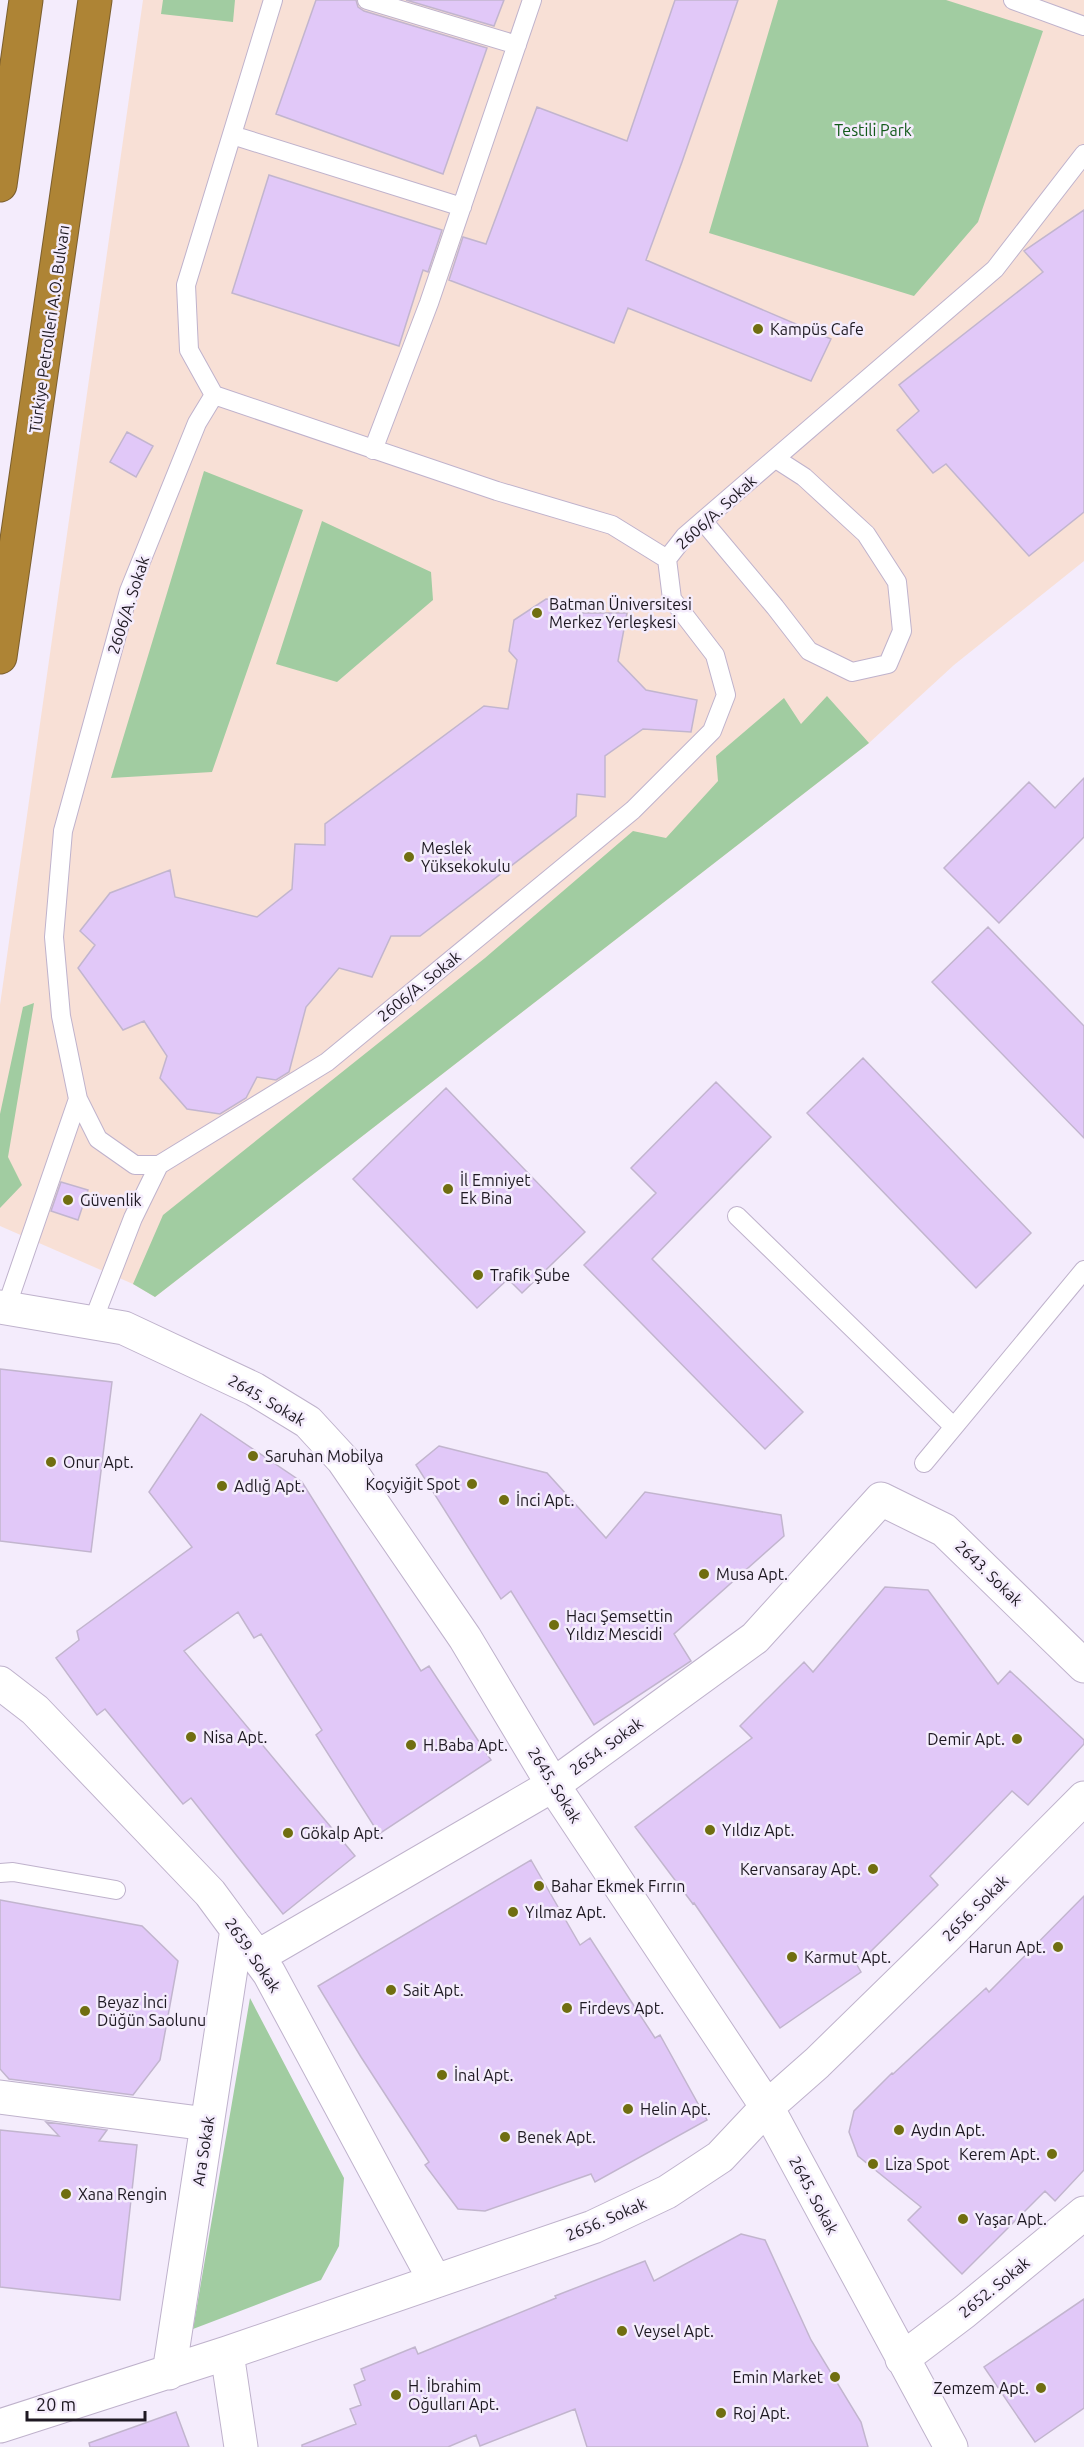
<svg xmlns="http://www.w3.org/2000/svg" width="1084" height="2447" viewBox="0 0 1084 2447" font-family="Ubuntu,sans-serif">
  <style>
    .education { fill: #f8e0d6 }
    .green { fill: #a1cca1 }
    .building { fill: #e1c8f8; stroke: #c2b5ce; stroke-width: 1.5 }
    .lines { fill: none; stroke-linecap: round; stroke-linejoin: round }
    .lane-casing { stroke: #bfb2cc; stroke-width: 20 }
    .street-casing { stroke: #bfb2cc; stroke-width: 35 }
    .highway-casing { stroke: #7c5f2e; stroke-width: 35 }
    .lane { stroke: #fff; stroke-width: 18 }
    .street { stroke: #fff; stroke-width: 33 }
    .highway { stroke: #ae8435; stroke-width: 33 }
    .poi-dot { fill: #706e10; stroke: #f4ecfc; stroke-width: 2 }
    .labels { text-anchor: middle; dominant-baseline: central; stroke-width: 5; stroke-linejoin: round; paint-order: stroke }
    .park-label { font-size: 16px; fill: #125a1a; stroke: #f4ecfc }
    .street-label { font-size: 16px; fill: #1e1922; stroke: #f4ecfc }
    .poi-label { font-size: 16px; fill: #1e1922; stroke: #f4ecfc; text-anchor: start }
  </style>
  <rect width="100%" height="100%" fill="#f4ecfc"/>
  <path class="education" d="M143 0H1084V561L954 665 869 743 155 1297 133 1284 0 1226V1005Z"/>
  <path class="green" d="M163 0H235L233 22 161 14Z
    M778 0H946L1043 31 978 222 914 296 709 233Z
    M204 471 303 510 212 772 111 778Z
    M322 521 431 572 433 600 337 682 276 664Z
    M827 696 869 743 155 1297 133 1284 163 1215 485 958 633 831 666 838 718 781 716 756 784 698 801 724Z
    M34 1003 8 1157 22 1185 0 1208V1114L23 1007Z
    M250 1998 344 2178 339 2246 321 2280 193 2329Z"/>
  <path class="building" d="M316 0H356L358 7 364 11 487 48 443 174 276 114Z
    M406 0H504L494 26Z
    M675 0H738L682 162 646 260 831 339 811 381 628 308 614 343 449 280 463 237 486 244 537 107 627 141Z
    M269 175 442 230 428 272 423 270 399 346 232 293Z
    M1084 210V512L1029 556 946 464 933 473 897 430 919 411 899 385 1043 272 1024 251Z
    M127 432 153 446 136 477 110 462Z
    M546 599 573 601 583 613H627L618 661 646 690 697 700 691 732 643 729 605 756V797L577 794 576 816 420 936H391L372 977 339 968 306 1007 289 1072 276 1080 257 1077 246 1098 220 1114 187 1109 160 1078 167 1056 144 1021 123 1030 78 968 95 945 80 931 110 893 170 870 175 897 257 917 292 889 295 844 325 845V824L484 706 508 709 517 660 509 651 514 620Z
    M1084 778V837L999 923 944 868 1029 782 1055 808Z
    M988 927 1084 1026V1138L932 982Z
    M863 1058 1031 1233 976 1288 807 1113Z
    M716 1082 771 1137 652 1259 803 1412 765 1449 584 1265 656 1193 631 1168Z
    M446 1088 585 1232 522 1293 508 1279 477 1308 353 1179Z
    M61 1182 88 1190 78 1220 51 1211Z
    M0 1369 112 1382 91 1552 0 1541Z
    M201 1414 302 1482 421 1671 429 1666 491 1760 379 1834 316 1735 322 1730 261 1634 254 1638 238 1612 184 1651 355 1856 283 1914 191 1798 183 1804 105 1709 97 1715 56 1658 79 1640 77 1631 192 1547 149 1492Z
    M439 1446 547 1473 606 1538 645 1492 781 1515 784 1536 674 1634 691 1661 594 1725 511 1591 501 1599 416 1465Z
    M885 1587 928 1590 998 1684 1010 1671 1084 1740V1744L1028 1805 1012 1791 930 1876 938 1885 857 1965 861 1972 780 2028 694 1903 693 1904 635 1827 752 1738 740 1726 804 1662 813 1672Z
    M531 1860 580 1945 590 1938 655 2038 660 2035 707 2120 595 2182 591 2174 485 2211 458 2209 425 2165 429 2162 361 2057 318 1986Z
    M1084 1896V2170L1055 2201 1045 2191 962 2274 908 2220 921 2207 858 2156 849 2132 854 2111 892 2073 893 2074 986 1988 989 1992Z
    M0 1900 142 1926 178 1961 160 2060 133 2095 9 2079 0 2069Z
    M46 2122 107 2130 99 2141 137 2145 120 2300 0 2287V2130L59 2136Z
    M741 2234 765 2240 811 2340 861 2422 868 2447H587L575 2409 480 2446 476 2435 448 2447H302V2445L356 2424 350 2409 361 2405 354 2385 365 2380 361 2369 415 2347 418 2354 556 2298 555 2296 645 2261 654 2281Z
    M1084 2299V2408L1035 2442 984 2367Z
    M176 2412 189 2447H90L89 2443Z"/>
  <g class="lines">
    <g class="lane-casing">
      <path id="lane" d="M273 0 186 285 189 350 214 395 497 491 612 525 667 559
        M367 0 517 45
        M1013 0 1084 26
        M232 135 462 207
        M214 395 197 423 129 591 63 831 54 937 61 1016 78 1099 98 1139 135 1165H159L327 1062 633 810 712 731 726 695 715 655 672 599 667 559 685 536 995 269 1084 154
        M373 450 429 303 532 0
        M703 521 775 607 809 651 852 672 888 664 902 631 897 582 866 534 804 477 776 459
        M737 1216 954 1427
        M6 1308 78 1099
        M93 1321 133 1218 159 1165
        M924 1463 1084 1270
        M0 1873 13 1872 116 1890"/>
    </g>
    <g class="street-casing">
      <path id="street" d="M0 1307 124 1328 254 1389 308 1422 343 1460 465 1638 553 1785 767 2107 951 2447
        M0 1683 35 1710 210 1893 269 1973 435 2281
        M257 1957 553 1785 755 1638 881 1499 944 1530 1084 1666
        M0 2097 207 2124
        M227 2353 241 2447
        M902 2359 964 2312 1084 2213
        M169 2373 237 1929
        M0 2426 227 2353 593 2227 667 2192 720 2157 767 2107 817 2063 947 1936 1084 1798"/>
    </g>
    <g class="highway-casing">
      <path id="highway" d="M0 185 26 0
        M0 657 95 0"/>
    </g>
    <use href="#lane" class="lane"/>
    <use href="#street" class="street"/>
    <use href="#highway" class="highway"/>
  </g>
  <g class="poi-dot">
    <circle cx="758" cy="329" r="6"/>
    <circle cx="537" cy="613" r="6"/>
    <circle cx="409" cy="857" r="6"/>
    <circle cx="448" cy="1189" r="6"/>
    <circle cx="68" cy="1200" r="6"/>
    <circle cx="478" cy="1275" r="6"/>
    <circle cx="253" cy="1456" r="6"/>
    <circle cx="51" cy="1462" r="6"/>
    <circle cx="472" cy="1484" r="6"/>
    <circle cx="222" cy="1486" r="6"/>
    <circle cx="504" cy="1500" r="6"/>
    <circle cx="704" cy="1574" r="6"/>
    <circle cx="554" cy="1625" r="6"/>
    <circle cx="191" cy="1737" r="6"/>
    <circle cx="1017" cy="1739" r="6"/>
    <circle cx="411" cy="1745" r="6"/>
    <circle cx="710" cy="1830" r="6"/>
    <circle cx="288" cy="1833" r="6"/>
    <circle cx="873" cy="1869" r="6"/>
    <circle cx="539" cy="1886" r="6"/>
    <circle cx="513" cy="1912" r="6"/>
    <circle cx="1058" cy="1947" r="6"/>
    <circle cx="792" cy="1957" r="6"/>
    <circle cx="391" cy="1990" r="6"/>
    <circle cx="567" cy="2008" r="6"/>
    <circle cx="85" cy="2011" r="6"/>
    <circle cx="442" cy="2075" r="6"/>
    <circle cx="628" cy="2109" r="6"/>
    <circle cx="899" cy="2130" r="6"/>
    <circle cx="505" cy="2137" r="6"/>
    <circle cx="1052" cy="2154" r="6"/>
    <circle cx="873" cy="2164" r="6"/>
    <circle cx="66" cy="2194" r="6"/>
    <circle cx="963" cy="2219" r="6"/>
    <circle cx="622" cy="2331" r="6"/>
    <circle cx="835" cy="2377" r="6"/>
    <circle cx="1041" cy="2388" r="6"/>
    <circle cx="396" cy="2395" r="6"/>
    <circle cx="721" cy="2413" r="6"/>
  </g>
  <g class="labels">
    <g class="park-label">
      <text x="873" y="130">Testili Park</text>
    </g>
    <g class="street-label">
      <text transform="translate(49 329) rotate(-82)">Türkiye Petrolleri A.O. Bulvarı</text>
      <text transform="translate(716 512) rotate(-42)">2606/A. Sokak</text>
      <text transform="translate(128 605) rotate(-72)">2606/A. Sokak</text>
      <text transform="translate(419 986) rotate(-39)">2606/A. Sokak</text>
      <text transform="translate(267 1400) rotate(30)">2645. Sokak</text>
      <text transform="translate(989 1573) rotate(44)">2643. Sokak</text>
      <text transform="translate(606 1746) rotate(-36)">2654. Sokak</text>
      <text transform="translate(555 1785) rotate(58)">2645. Sokak</text>
      <text transform="translate(975 1908) rotate(-45)">2656. Sokak</text>
      <text transform="translate(253 1955) rotate(56)">2659. Sokak</text>
      <text transform="translate(203 2151) rotate(-81)">Ara Sokak</text>
      <text transform="translate(814 2195) rotate(62)">2645. Sokak</text>
      <text transform="translate(606 2219) rotate(-23)">2656. Sokak</text>
      <text transform="translate(994 2287) rotate(-39)">2652. Sokak</text>
    </g>
    <g class="poi-label">
      <text x="770" y="329">Kampüs Cafe</text>
      <text x="549" y="604">Batman Üniversitesi<tspan x="549" dy="18">Merkez Yerleşkesi</tspan></text>
      <text x="421" y="848">Meslek<tspan x="421" dy="18">Yüksekokulu</tspan></text>
      <text x="460" y="1180">İl Emniyet<tspan x="460" dy="18">Ek Bina</tspan></text>
      <text x="80" y="1200">Güvenlik</text>
      <text x="490" y="1275">Trafik Şube</text>
      <text x="265" y="1456">Saruhan Mobilya</text>
      <text x="63" y="1462">Onur Apt.</text>
      <text x="460" y="1484" text-anchor="end">Koçyiğit Spot</text>
      <text x="234" y="1486">Adlığ Apt.</text>
      <text x="516" y="1500">İnci Apt.</text>
      <text x="716" y="1574">Musa Apt.</text>
      <text x="566" y="1616">Hacı Şemsettin<tspan x="566" dy="18">Yıldız Mescidi</tspan></text>
      <text x="203" y="1737">Nisa Apt.</text>
      <text x="1005" y="1739" text-anchor="end">Demir Apt.</text>
      <text x="423" y="1745">H.Baba Apt.</text>
      <text x="722" y="1830">Yıldız Apt.</text>
      <text x="300" y="1833">Gökalp Apt.</text>
      <text x="861" y="1869" text-anchor="end">Kervansaray Apt.</text>
      <text x="551" y="1886">Bahar Ekmek Fırrın</text>
      <text x="525" y="1912">Yılmaz Apt.</text>
      <text x="1046" y="1947" text-anchor="end">Harun Apt.</text>
      <text x="804" y="1957">Karmut Apt.</text>
      <text x="403" y="1990">Sait Apt.</text>
      <text x="97" y="2002">Beyaz İnci<tspan x="97" dy="18">Düğün Saolunu</tspan></text>
      <text x="579" y="2008">Firdevs Apt.</text>
      <text x="454" y="2075">İnal Apt.</text>
      <text x="640" y="2109">Helin Apt.</text>
      <text x="911" y="2130">Aydın Apt.</text>
      <text x="517" y="2137">Benek Apt.</text>
      <text x="1040" y="2154" text-anchor="end">Kerem Apt.</text>
      <text x="885" y="2164">Liza Spot</text>
      <text x="78" y="2194">Xana Rengin</text>
      <text x="975" y="2219">Yaşar Apt.</text>
      <text x="634" y="2331">Veysel Apt.</text>
      <text x="823" y="2377" text-anchor="end">Emin Market</text>
      <text x="408" y="2386">H. İbrahim<tspan x="408" dy="18">Oğulları Apt.</tspan></text>
      <text x="1029" y="2388" text-anchor="end">Zemzem Apt.</text>
      <text x="733" y="2413">Roj Apt.</text>
    </g>
  </g>
  <path d="M27 2411v9h118v-9" fill="none" stroke="#1e1922" stroke-width="3"/>
  <text x="36" y="2411" font-size="18" fill="#1e1922" stroke="#f4ecfc" stroke-width="4.5" paint-order="stroke">20 m</text>
</svg>
